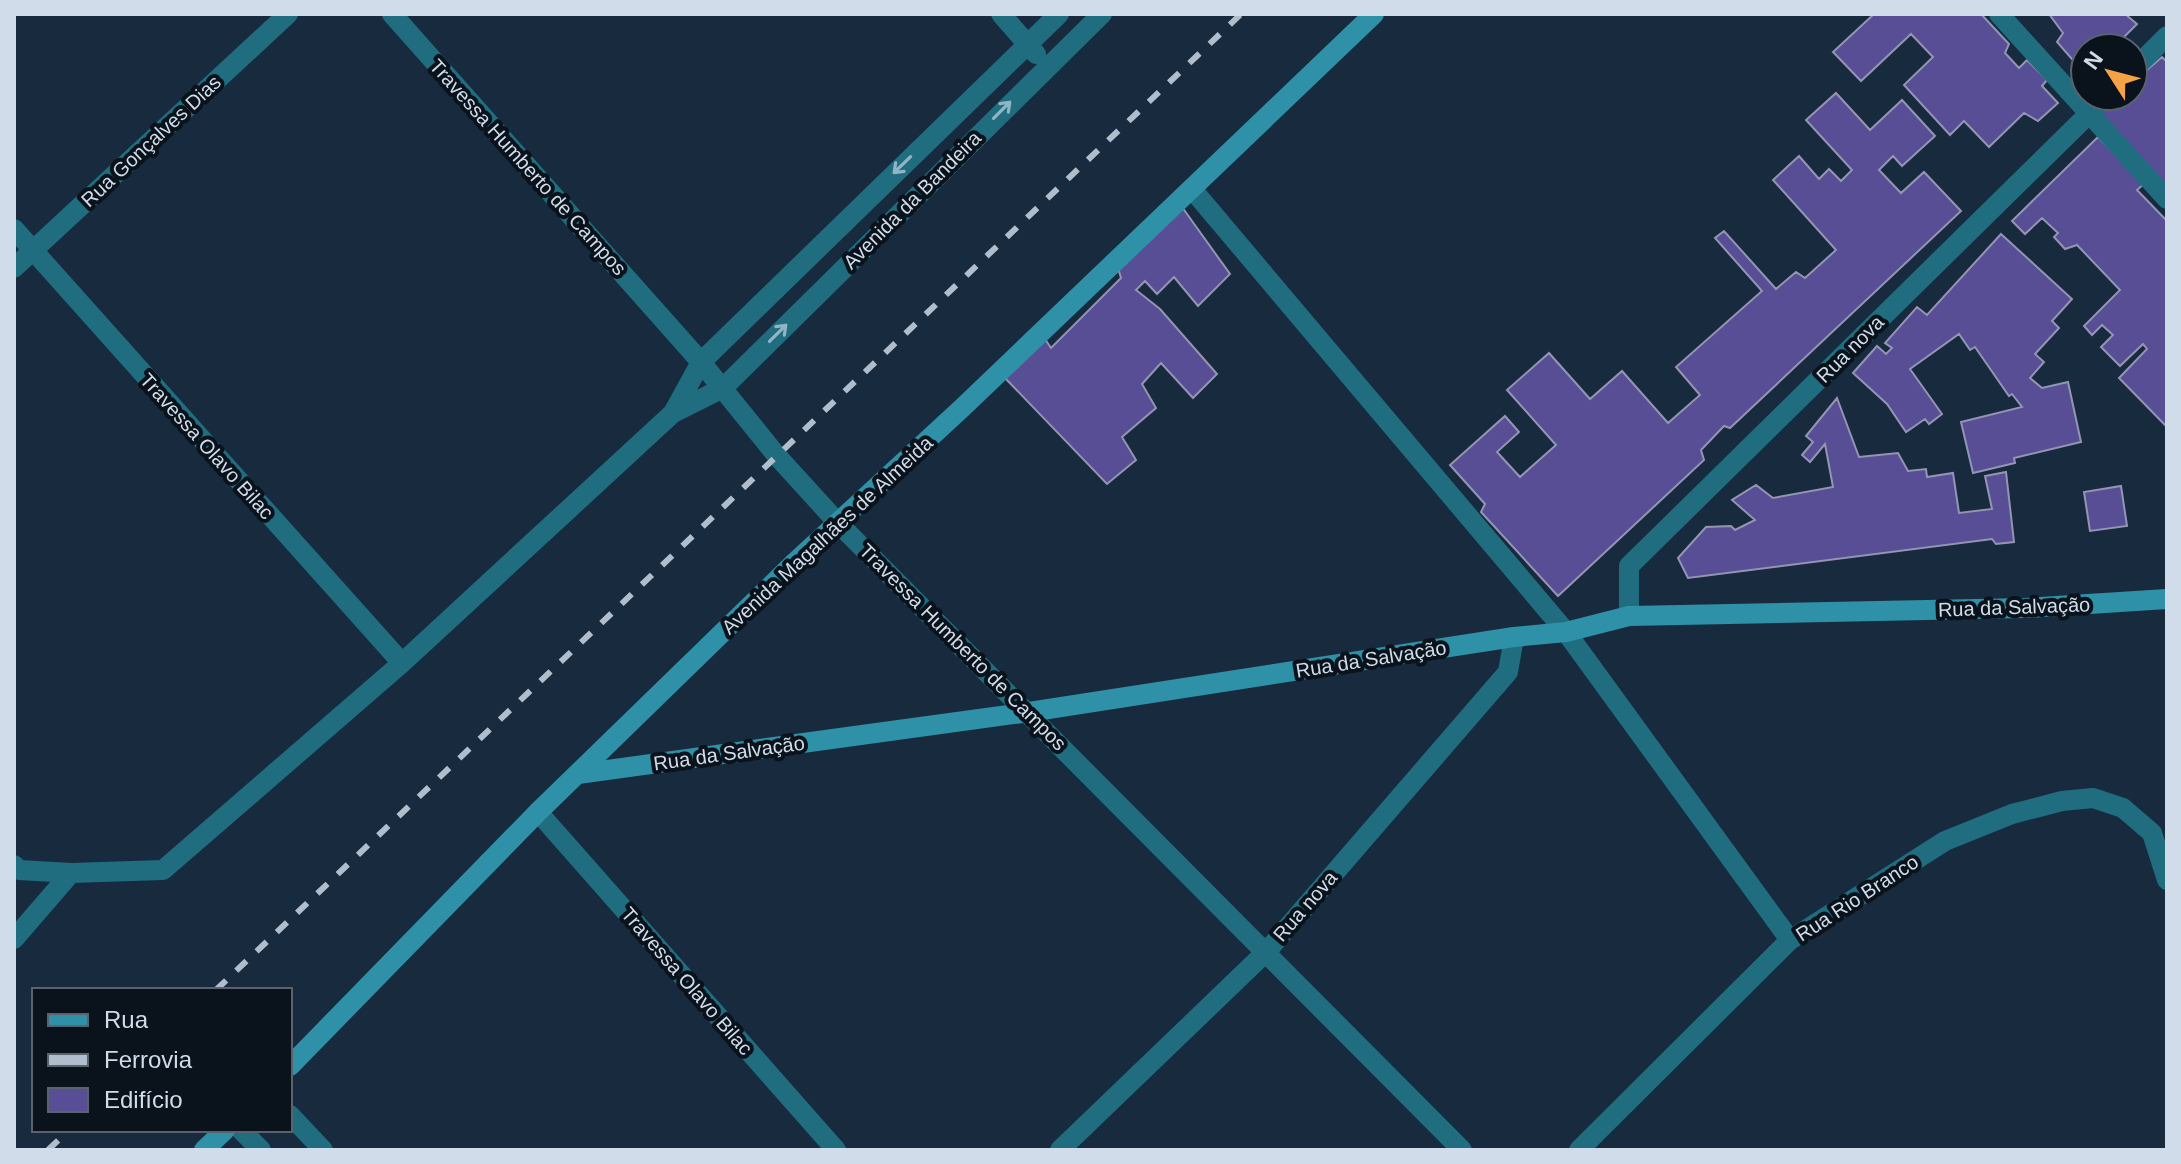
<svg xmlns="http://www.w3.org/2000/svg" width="2181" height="1164" viewBox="0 0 2181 1164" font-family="Helvetica,sans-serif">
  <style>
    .building { fill: #574e96; stroke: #9494b3; stroke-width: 2 }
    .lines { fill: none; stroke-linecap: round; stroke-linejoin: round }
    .street { stroke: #1f6d7f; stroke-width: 20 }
    .secondary { stroke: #2e91a8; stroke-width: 20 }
    .rail { stroke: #b0bdcc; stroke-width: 6; stroke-dasharray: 14 14; stroke-linecap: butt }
    .oneway { stroke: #92b5c5 }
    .labels { text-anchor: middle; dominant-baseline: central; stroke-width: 8; stroke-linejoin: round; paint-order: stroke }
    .street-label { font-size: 20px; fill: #d0dcea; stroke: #0a121b }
  </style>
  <rect width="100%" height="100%" fill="#172a3e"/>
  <path class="building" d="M1874 14H1981L2009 44 2005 53 2019 68 2027 60 2047 80 2042 86 2058 103 2038 121 2024 113 1989 147 1964 121 1950 135 1904 85 1933 57 1911 34 1861 81 1833 52Z
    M2049 14H2125L2137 24 2113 48H2085V74L2057 42 2063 33Z
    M2162 57 2167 62V190L2099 112 2117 96H2133V82Z
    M1836 93 1870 130 1902 100 1935 136 1902 166 1893 156 1879 170 1901 193 1924 172 1961 211 1730 428 1724 426 1701 450 1704 460 1558 596 1481 512 1485 504 1450 465 1505 416 1519 432 1497 452 1520 477 1556 445 1507 390 1549 353 1590 399 1622 371 1668 423 1700 395 1676 367 1762 291 1715 238 1724 231 1776 289 1796 272 1805 278 1836 250 1773 180 1799 156 1819 179 1829 169 1841 181 1852 170 1806 120Z
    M2098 137 2144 184 2137 190 2167 221V427L2119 378 2147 349 2143 344 2120 366 2101 347 2113 335 2102 325 2092 335 2084 326 2120 290 2077 245 2065 249 2054 237 2058 233 2042 218 2025 234 2012 221Z
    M1182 207 1230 274 1198 306 1174 277 1157 294 1145 281 1136 290 1160 309 1217 374 1193 398 1161 363 1142 384 1156 408 1122 437 1136 460 1107 484 1005 378 1045 339 1051 348 1121 278 1118 268Z
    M2001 234 2072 299 2052 321 2059 328 2035 354 2044 362 2030 378 2042 388 2068 382 2081 442 2014 458 2015 463 1973 473 1961 422 2022 407 2012 394 2009 396 1975 347 1970 350 1959 334 1910 369 1942 414 1929 424 1925 419 1906 432 1887 404 1853 373 1877 346 1886 354 1892 348 1885 343 1917 307 1927 315Z
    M1837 398 1859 457 1898 453 1908 471 1926 469 1927 477 1953 473 1959 513 1992 509 1985 476 2006 472 2014 542 1996 544 1992 539 1688 578 1678 558 1706 527 1731 526 1735 530 1755 520 1732 500 1756 485 1773 498 1833 487 1825 444 1810 462 1802 455 1813 442 1806 436Z
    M2121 486 2127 526 2090 531 2084 492Z"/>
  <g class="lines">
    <path class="street" d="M392 14 701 362 777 456 838 523 1462 1150
      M1001 14 1036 54
      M1999 14 2167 199
      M2133 70 2167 36
      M1192 189 1566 632 1790 940
      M14 229 402 663
      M14 268 288 14
      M673 413 701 362 1059 14
      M1629 616V566L2107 96
      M538 812 836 1150
      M14 865 19 870 71 873
      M14 939 71 873 163 870 402 663 673 413 723 388 1102 14
      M290 1115 323 1150
      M241 1130 261 1150
      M1060 1150 1267 951 1508 672 1514 637
      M1579 1150 1790 940 1945 841 2012 814 2062 801 2093 798 2123 808 2152 833 2167 880"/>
    <path class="secondary" d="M578 774 1029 712 1514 637 1566 632 1629 616 2026 608 2167 599
      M290 1066 538 812 795 562 961 409 1374 14
      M204 1150 225 1130"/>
    <path class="rail" d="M216 990 1241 14
      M48 1150 69 1130"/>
  </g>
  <defs><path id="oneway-shaft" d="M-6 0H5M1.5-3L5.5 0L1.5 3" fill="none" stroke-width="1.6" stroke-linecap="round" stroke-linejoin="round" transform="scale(2)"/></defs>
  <g class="oneway">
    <use href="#oneway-shaft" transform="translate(1002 110) rotate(-45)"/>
    <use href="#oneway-shaft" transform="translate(902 165) rotate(136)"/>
    <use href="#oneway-shaft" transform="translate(778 333) rotate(-45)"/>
  </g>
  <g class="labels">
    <g class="street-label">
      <text transform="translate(151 141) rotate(-43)">Rua Gonçalves Dias</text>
      <text transform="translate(528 167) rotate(48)">Travessa Humberto de Campos</text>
      <text transform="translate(912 200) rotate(-45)">Avenida da Bandeira</text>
      <text transform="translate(1850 349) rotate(-45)">Rua nova</text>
      <text transform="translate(207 446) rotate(48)">Travessa Olavo Bilac</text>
      <text transform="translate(827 535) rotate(-43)">Avenida Magalhães de Almeida</text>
      <text transform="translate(2014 607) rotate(-2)">Rua da Salvação</text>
      <text transform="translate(963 647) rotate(45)">Travessa Humberto de Campos</text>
      <text transform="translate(1371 659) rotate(-9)">Rua da Salvação</text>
      <text transform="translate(729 753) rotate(-8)">Rua da Salvação</text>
      <text transform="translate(1857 898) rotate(-33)">Rua Rio Branco</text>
      <text transform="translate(1305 906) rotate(-49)">Rua nova</text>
      <text transform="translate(687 981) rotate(49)">Travessa Olavo Bilac</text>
    </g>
  </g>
  <rect width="2181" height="1164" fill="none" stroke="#d0dcea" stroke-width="32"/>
  <rect x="32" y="988" width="260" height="144" fill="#0a121b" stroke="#59636e" stroke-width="2"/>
  <rect x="48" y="1014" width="40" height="12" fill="#2e91a8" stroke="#59636e" stroke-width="2"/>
  <text x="104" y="1028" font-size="24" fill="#d0dcea">Rua</text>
  <rect x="48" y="1054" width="40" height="12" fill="#b0bdcc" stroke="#59636e" stroke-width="2"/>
  <text x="104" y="1068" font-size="24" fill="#d0dcea">Ferrovia</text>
  <rect x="48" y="1088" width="40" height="24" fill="#574e96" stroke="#59636e" stroke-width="2"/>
  <text x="104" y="1108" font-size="24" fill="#d0dcea">Edifício</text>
  <g transform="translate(2109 72) rotate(306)"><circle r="38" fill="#0a121b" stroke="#59636e" stroke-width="2"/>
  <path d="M0-6L14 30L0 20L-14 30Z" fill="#f5a345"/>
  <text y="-12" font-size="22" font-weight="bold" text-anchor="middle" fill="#d0dcea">N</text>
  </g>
</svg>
